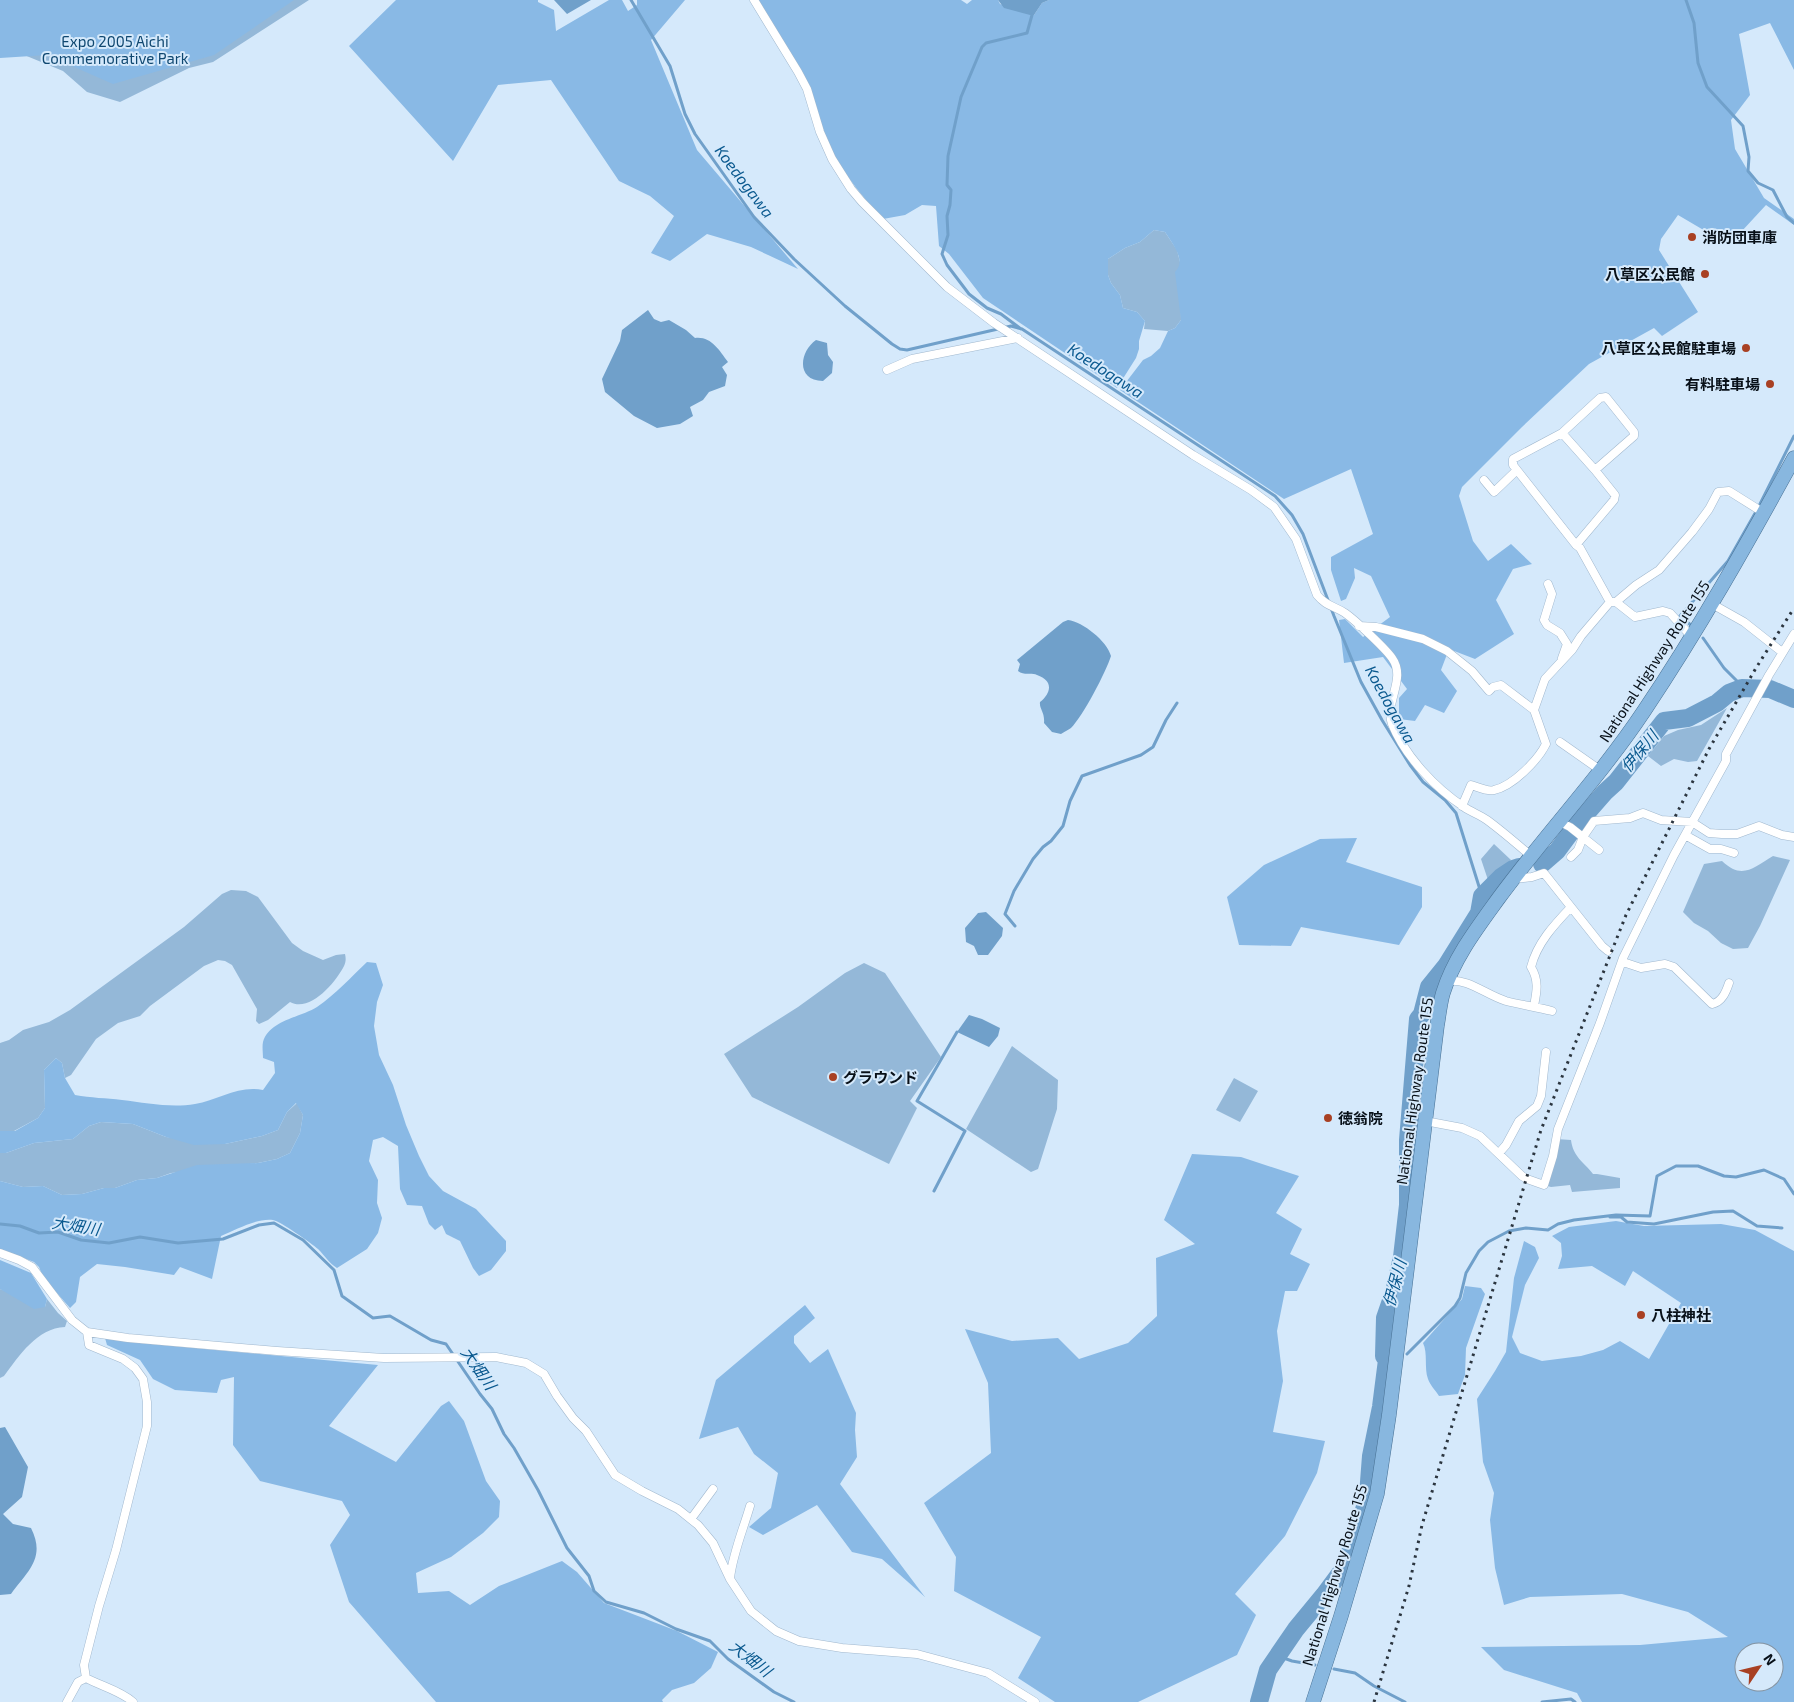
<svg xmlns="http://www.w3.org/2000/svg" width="1794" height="1702" viewBox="0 0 1794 1702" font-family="'Exo 2','Noto Sans JP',sans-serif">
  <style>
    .green { fill: #94b8d8 }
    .forest { fill: #89b9e5; fill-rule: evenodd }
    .water { fill: #70a0ca }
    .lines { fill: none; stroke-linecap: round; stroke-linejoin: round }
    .stream { stroke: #70a0ca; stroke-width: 3 }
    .river { stroke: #70a0ca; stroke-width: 18 }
    .minor-casing { stroke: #a1b8ce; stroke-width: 9 }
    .trunk-casing { stroke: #487194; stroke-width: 15 }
    .minor { stroke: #fff; stroke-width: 8 }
    .trunk { stroke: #88b7df; stroke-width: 14 }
    .rail { stroke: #2b353f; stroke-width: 3; stroke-dasharray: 2.5 5; stroke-linecap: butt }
    .poi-dot { fill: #a84023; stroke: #d5e9fb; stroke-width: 2 }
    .labels { text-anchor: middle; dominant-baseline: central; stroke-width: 4; stroke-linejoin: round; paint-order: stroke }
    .park-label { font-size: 15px; fill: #0f4770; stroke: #d5e9fb }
    .poi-label { font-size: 15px; font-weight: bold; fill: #081018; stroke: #d5e9fb; text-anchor: start }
    .street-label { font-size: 15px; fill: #081018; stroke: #d5e9fb }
    .water-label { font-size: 16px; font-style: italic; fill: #0a598f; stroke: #d5e9fb }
  </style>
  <rect width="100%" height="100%" fill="#d5e9fb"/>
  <path class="green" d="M0 0H309L213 62 189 68 120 102 87 92 63 71 0 45Z
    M1154 230 1165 232 1177 250 1180 262 1181 320 1175 328 1168 331 1144 329 1145 321 1137 312 1123 308 1120 295 1111 283 1108 275V259L1125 248 1140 242Z
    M1727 708 1697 761 1688 762 1674 759 1661 766 1648 756 1664 736 1678 730 1701 725Z
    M1494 844 1511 860 1489 883 1481 859Z
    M1773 856 1790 860 1760 926 1748 948 1733 949 1721 943 1708 931 1694 923 1683 912 1704 864 1722 861C1742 880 1753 868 1773 856Z
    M231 890 246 891 258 897 292 943 303 951 323 960 336 955 345 954C346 958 346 962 344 966 336 982 310 1013 290 1002L268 1020 259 1024 256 1021 257 1009 232 965 225 961 218 960 204 966 150 1006 140 1016 118 1023 96 1039 71 1075 65 1078 62 1063 56 1058 44 1070 45 1108 38 1118 14 1131H0V1043L9 1040 23 1030 49 1022 70 1010 184 927 222 894Z
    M864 963 885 973 941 1057 910 1101 917 1108 889 1164 752 1097 724 1054 798 1007 845 973Z
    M1012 1046 1058 1080 1057 1109 1038 1169 1031 1172 966 1129Z
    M1234 1078 1258 1091 1240 1122 1216 1110Z
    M297 1103 303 1115 300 1133 290 1153 277 1159 258 1163 171 1173 157 1178 137 1180 115 1188H104L82 1194 62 1195 43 1186 23 1187 0 1181V1153H6L34 1143 73 1139 89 1126 101 1122 133 1124 166 1137 225 1144 262 1136 278 1130 287 1112Z
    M1556 1139 1571 1140C1573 1157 1584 1162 1593 1174H1597L1620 1178V1188L1572 1192 1570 1185 1551 1187 1544 1185Z
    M0 1289 45 1307 47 1299 58 1313 67 1321 65 1327C37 1328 19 1356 4 1376L0 1378Z"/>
  <path class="forest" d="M0 0H294L214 55 113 84 47 55 0 58Z
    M396 0H538V2L554 10 556 31 609 0H622L628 11 637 5V0H685L651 40 697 150 798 269 751 247 707 234 670 261 651 253 674 216 650 196 619 181 551 80 498 85 453 161 349 46Z
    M757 0H961L967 4 972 0H998L1000 4 1034 15 1042 3 1049 0H1794V70L1770 23 1739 34 1750 95 1731 120 1735 149 1764 198 1794 219V225L1766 205 1729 245 1678 215 1661 239 1659 250 1698 312 1662 336 1654 328 1589 364 1522 427 1462 487 1459 496 1473 541 1488 561 1511 544 1532 564 1513 569 1496 600 1514 634 1475 659 1449 649 1441 670 1457 691 1444 713 1425 705 1415 721 1399 719V698L1407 689 1383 657 1344 663 1339 620 1345 619 1363 637 1390 617 1371 576 1354 568 1355 578 1346 599 1341 601 1331 570V557L1373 534 1351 469 1284 499 1120 390 1143 360 1151 356 1160 348 1168 331 1175 328 1181 320 1175 272C1187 261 1172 243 1165 232L1154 230 1140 242 1125 248 1108 259V275L1111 283 1120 295 1123 308 1137 312 1145 321 1139 341V349L1136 358 1117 388 983 298 949 254 939 246 936 206 922 205 905 215 883 219C859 193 838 167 824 134 817 118 815 98 807 83 792 54 774 27 757 0Z
    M1357 838 1346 862 1422 887V907L1399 945 1301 927 1291 946 1239 945 1227 897 1264 865 1320 839Z
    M367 962 376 963 383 985 377 1002 374 1026 379 1055 393 1085 406 1125 419 1156 429 1176 443 1191 476 1209 506 1241V1251L491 1270 479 1276 473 1268 460 1241 446 1234 442 1225 435 1230 429 1224 422 1206 407 1205 400 1189 398 1146 383 1137 373 1140 369 1161 378 1180 377 1203 382 1218 378 1233 367 1249 337 1268C329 1263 325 1256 318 1249 311 1243 280 1221 273 1220 256 1218 236 1230 221 1236L212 1279 180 1267 174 1275 125 1267 97 1264 80 1277 76 1302 70 1308 43 1277 39 1267 34 1262 0 1249V1181L23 1187 43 1186 62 1195 82 1194 104 1188H115L137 1180 157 1178 197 1165 258 1163 277 1159 290 1153 300 1133 303 1115 296 1103 287 1112 278 1130 262 1136 225 1144 194 1145 166 1137 133 1124 101 1122 89 1126 73 1139 34 1143 6 1153H0V1131H15L38 1118 45 1108 44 1070 56 1058 62 1063 65 1078 75 1095C91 1098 106 1098 122 1100 146 1103 171 1108 195 1104 218 1100 239 1085 263 1090L275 1073 274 1062 263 1058C263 1053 262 1047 263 1042 269 1020 302 1017 317 1007 336 994 351 977 367 962Z
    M1192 1154 1241 1157 1299 1176 1276 1213 1302 1229 1290 1254 1310 1264 1297 1291H1285L1277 1331 1283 1381 1273 1432 1325 1441 1317 1473 1285 1536 1235 1594 1256 1615 1237 1655 1138 1702H1055L1018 1678 1041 1637 954 1591 956 1557 924 1503 991 1453 988 1383 965 1329 1012 1341 1058 1338 1079 1359 1128 1343 1157 1316 1156 1258 1195 1244 1164 1220Z
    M1616 1221 1644 1226 1721 1224 1755 1230 1794 1251V1702H1582L1577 1693 1504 1670 1481 1647 1640 1645 1728 1637 1688 1612 1622 1594 1530 1597 1504 1605 1495 1568 1490 1520 1494 1493 1483 1462 1477 1399 1495 1371 1506 1352 1514 1278 1524 1241 1535 1247 1539 1258 1525 1285 1512 1337 1520 1353 1542 1361 1581 1356 1603 1350 1620 1341 1649 1359 1681 1303 1633 1271 1625 1286 1592 1266 1558 1269 1562 1256 1561 1243 1552 1236 1569 1227ZM1744 1652H1774V1682H1744Z
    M0 1260 31 1273 47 1299 45 1307 34 1309 0 1289Z
    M1465 1286 1481 1288 1485 1294 1466 1348 1465 1375 1458 1394 1439 1396C1436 1391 1430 1385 1428 1379 1424 1368 1428 1353 1423 1343L1462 1299Z
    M805 1305 815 1318 794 1336V1343L810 1363 828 1349 856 1413 855 1430 857 1457 840 1484 925 1597 882 1559 852 1552 817 1505 763 1535 749 1527 771 1508 778 1473 754 1454 738 1427 699 1439 716 1380Z
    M105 1338 140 1343 378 1365 329 1426 396 1462 441 1406 449 1401 464 1421 486 1481 500 1501 499 1517 483 1533 451 1557 416 1573 418 1593 449 1591 470 1605 499 1586 562 1561 577 1572 604 1603 677 1631 718 1652 711 1668 694 1683 672 1690 662 1700 663 1702H436L349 1602 330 1545 350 1515 342 1501 260 1481 233 1445 234 1377 221 1380 217 1393 175 1390 153 1379 140 1360 107 1345Z"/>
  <path class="water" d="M554 0H591L567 14Z
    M998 0H1049L1042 3 1034 15H1030L1004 8Z
    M648 310 654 319 661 322 669 320 686 330 695 338C711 336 719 350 728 362L722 367 727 375 725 386 709 392 703 400 690 407 693 416 680 424 657 428 634 416 605 392 602 379 620 341 622 330Z
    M816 340 827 343 828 355 833 362 832 373 823 381C796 381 799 352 816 340Z
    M1068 620C1083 622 1107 641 1111 656 1106 672 1083 716 1071 728 1068 730 1064 732 1061 734L1052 732 1044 723C1045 712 1039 709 1040 702 1051 693 1054 681 1037 675 1031 672 1024 676 1018 671L1020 664 1017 660 1063 622Z
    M986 912 1003 928 1002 936 988 955H978L974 946 966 942 965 928 978 913Z
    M969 1015 982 1019 1000 1028 998 1036 989 1047 957 1032Z
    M5 1427 28 1467 22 1497 3 1514 13 1524 31 1528C46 1558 28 1571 11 1594L0 1595V1428Z"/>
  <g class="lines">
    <path class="stream" d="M631 0 670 66 685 114 695 134 754 217 794 259 845 306 892 344 900 349 907 350 1011 326 1022 329 1275 496 1292 515 1303 534 1334 616 1361 682 1382 720 1410 765 1423 782 1445 800 1456 813 1482 896
      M1686 0 1694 23 1698 63 1707 87 1743 126 1749 157 1748 171 1758 183 1773 190 1787 217 1794 223
      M1021 329 1001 314 987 308 969 294 947 265 942 254 948 235 947 216 950 205 951 190 947 185 948 156 961 97 982 47 986 43 1027 33 1032 15
      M1692 626 1680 616 1728 561 1758 508 1794 436
      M1703 638 1724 668 1737 681 1742 688
      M1015 926 1005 914 1014 891 1033 859 1043 847 1051 841 1063 826 1070 801 1082 776 1141 755 1153 747 1166 720 1177 703
      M934 1191 965 1131 917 1101 957 1032
      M1610 1217H1621L1627 1222 1654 1224 1713 1212 1733 1211 1757 1226 1782 1228
      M0 1224 20 1226 39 1233 58 1232 81 1240 109 1243 140 1237 178 1243 223 1239 259 1225 274 1223 303 1240 334 1270 342 1296 373 1318 390 1316 431 1340 446 1344 480 1394 492 1409 504 1434 514 1448 538 1490 567 1548 589 1576 594 1591 606 1602 644 1613 676 1629 710 1641 728 1659 774 1692 794 1702
      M1407 1354 1455 1306 1460 1298 1466 1273 1479 1251 1488 1242 1509 1231 1526 1228 1548 1230 1558 1224 1574 1220 1616 1215 1650 1216 1657 1176 1676 1166H1698L1724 1176 1736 1177 1764 1170 1784 1179 1794 1194
      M1278 1656 1292 1661 1315 1665
      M1334 1669 1355 1673 1374 1686 1405 1702
      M1542 1702 1571 1699 1575 1702"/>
    <path class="river" d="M1542 864 1557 851 1577 824 1605 792 1616 782 1664 721 1688 718 1717 703 1729 693 1742 688 1770 689 1794 699
      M1259 1702 1268 1670 1296 1629 1324 1595 1344 1568 1361 1521 1368 1495 1371 1456 1381 1407 1387 1360 1384 1356 1385 1318 1394 1292 1402 1257 1408 1205V1140L1418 1019 1422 1014 1429 987 1446 966 1479 913 1482 896 1501 877 1513 869 1519 867"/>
    <g class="minor-casing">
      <path id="minor" d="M754 0 798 72 807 89 820 132 832 159 851 189 862 202 947 287 994 323 1193 455 1251 490 1274 507 1296 539 1317 595C1326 606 1334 606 1345 613 1355 620 1385 648 1392 658 1407 679 1384 702 1392 724 1405 756 1435 788 1464 807 1471 812 1480 815 1487 820 1502 831 1517 844 1531 856
        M887 370 912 359 1018 338
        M1562 433 1595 470
        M1484 480 1494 492 1517 470
        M1576 545 1614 500 1615 495 1595 470 1634 436V432L1606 397 1600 398 1562 433 1513 459V465L1576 545 1580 548 1610 602
        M1548 584 1552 594 1544 620 1547 625 1560 633 1567 644 1562 658
        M1616 602 1635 617 1663 611 1670 613 1691 636
        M1712 604 1744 622 1782 652
        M1359 626 1376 627 1423 639 1447 651 1472 671 1489 691 1493 687 1501 685 1534 710 1545 679 1572 650 1581 636 1610 602H1616L1636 585 1659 570 1692 532 1709 509 1718 492 1729 491 1764 513
        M1560 742 1600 770
        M1462 806 1471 785C1478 787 1487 792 1494 790 1513 786 1538 760 1546 744L1534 710
        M1560 822 1570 827 1599 850
        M1685 835 1710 849H1721L1734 853
        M1571 857 1578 850 1583 837 1594 821 1630 818 1643 813 1661 820 1692 822 1709 833 1722 834H1737L1759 826 1782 835 1794 837
        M1514 879 1532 877 1544 873 1602 946 1608 951
        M1623 962 1641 968 1665 964 1674 967 1712 1004C1722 1002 1726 992 1729 983
        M1448 981C1468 978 1486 995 1506 1001 1521 1005 1537 1007 1552 1011
        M1534 1006C1537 991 1539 980 1531 967 1537 943 1554 925 1571 907
        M1425 1121 1462 1128 1480 1136 1522 1176 1527 1179 1544 1185 1553 1156 1558 1129 1600 1023 1623 958 1674 855 1726 761V754L1769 675 1794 634
        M1499 1153 1506 1145 1519 1121 1537 1106 1541 1096 1546 1052
        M0 1253 19 1260 32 1267 72 1320 87 1332 128 1338 277 1351 384 1358 496 1357 526 1363 544 1374 557 1396 573 1418 586 1431 615 1475 642 1491 678 1509 698 1525 713 1543 730 1579 751 1611 776 1631 799 1641 842 1648 917 1654 988 1673 1035 1702
        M691 1519 713 1489
        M730 1578C733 1553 743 1530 750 1506
        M86 1678 84 1665 99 1606 116 1550 147 1426V1402L143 1379 135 1368 123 1359 89 1345 87 1332
        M86 1678C101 1686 121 1691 133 1702
        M67 1702 78 1682 86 1678"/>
    </g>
    <g class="trunk-casing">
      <path id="trunk" d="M1313 1702 1341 1616 1377 1494 1389 1415 1437 1026C1439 1015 1440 1003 1443 993 1454 958 1477 928 1498 899 1545 835 1600 777 1644 711 1699 629 1747 544 1794 458"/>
    </g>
    <use href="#minor" class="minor"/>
    <use href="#trunk" class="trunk"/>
    <path class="rail" d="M1374 1702 1409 1586 1422 1525 1528 1173 1541 1130 1626 915 1709 749 1756 668 1794 608"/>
  </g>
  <g class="poi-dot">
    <circle cx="1692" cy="237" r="5"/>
    <circle cx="1705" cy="274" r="5"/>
    <circle cx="1746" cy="348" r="5"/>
    <circle cx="1770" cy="384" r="5"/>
    <circle cx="833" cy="1077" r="5"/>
    <circle cx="1328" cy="1118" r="5"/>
    <circle cx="1641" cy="1315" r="5"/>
  </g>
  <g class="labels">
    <g class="park-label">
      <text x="115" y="41">Expo 2005 Aichi<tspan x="115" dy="17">Commemorative Park</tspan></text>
    </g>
    <g class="poi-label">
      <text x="1702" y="237">消防団車庫</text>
      <text x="1695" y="274" text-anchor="end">八草区公民館</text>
      <text x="1736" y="348" text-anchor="end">八草区公民館駐車場</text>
      <text x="1760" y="384" text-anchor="end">有料駐車場</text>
      <text x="843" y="1077">グラウンド</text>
      <text x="1338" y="1118">徳翁院</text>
      <text x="1651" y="1315">八柱神社</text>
    </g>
    <g class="street-label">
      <text transform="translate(1654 661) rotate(-57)">National Highway Route 155</text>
      <text transform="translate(1414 1091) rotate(-82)">National Highway Route 155</text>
      <text transform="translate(1334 1575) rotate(-73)">National Highway Route 155</text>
    </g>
    <g class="water-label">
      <text transform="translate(745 181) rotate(53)">Koedogawa</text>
      <text transform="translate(1106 370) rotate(33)">Koedogawa</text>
      <text transform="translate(1391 704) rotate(61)">Koedogawa</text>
      <text transform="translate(1639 751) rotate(-50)">伊保川</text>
      <text transform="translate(76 1225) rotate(9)">大畑川</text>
      <text transform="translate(1394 1283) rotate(-75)">伊保川</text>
      <text transform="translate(479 1368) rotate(55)">大畑川</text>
      <text transform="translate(751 1658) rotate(38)">大畑川</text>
    </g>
  </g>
  <g transform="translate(1759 1667) rotate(55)"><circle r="24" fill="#d5e9fb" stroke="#8392a0"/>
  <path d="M0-4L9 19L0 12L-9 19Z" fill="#a84023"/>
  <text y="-8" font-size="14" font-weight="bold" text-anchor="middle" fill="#081018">N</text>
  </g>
</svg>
